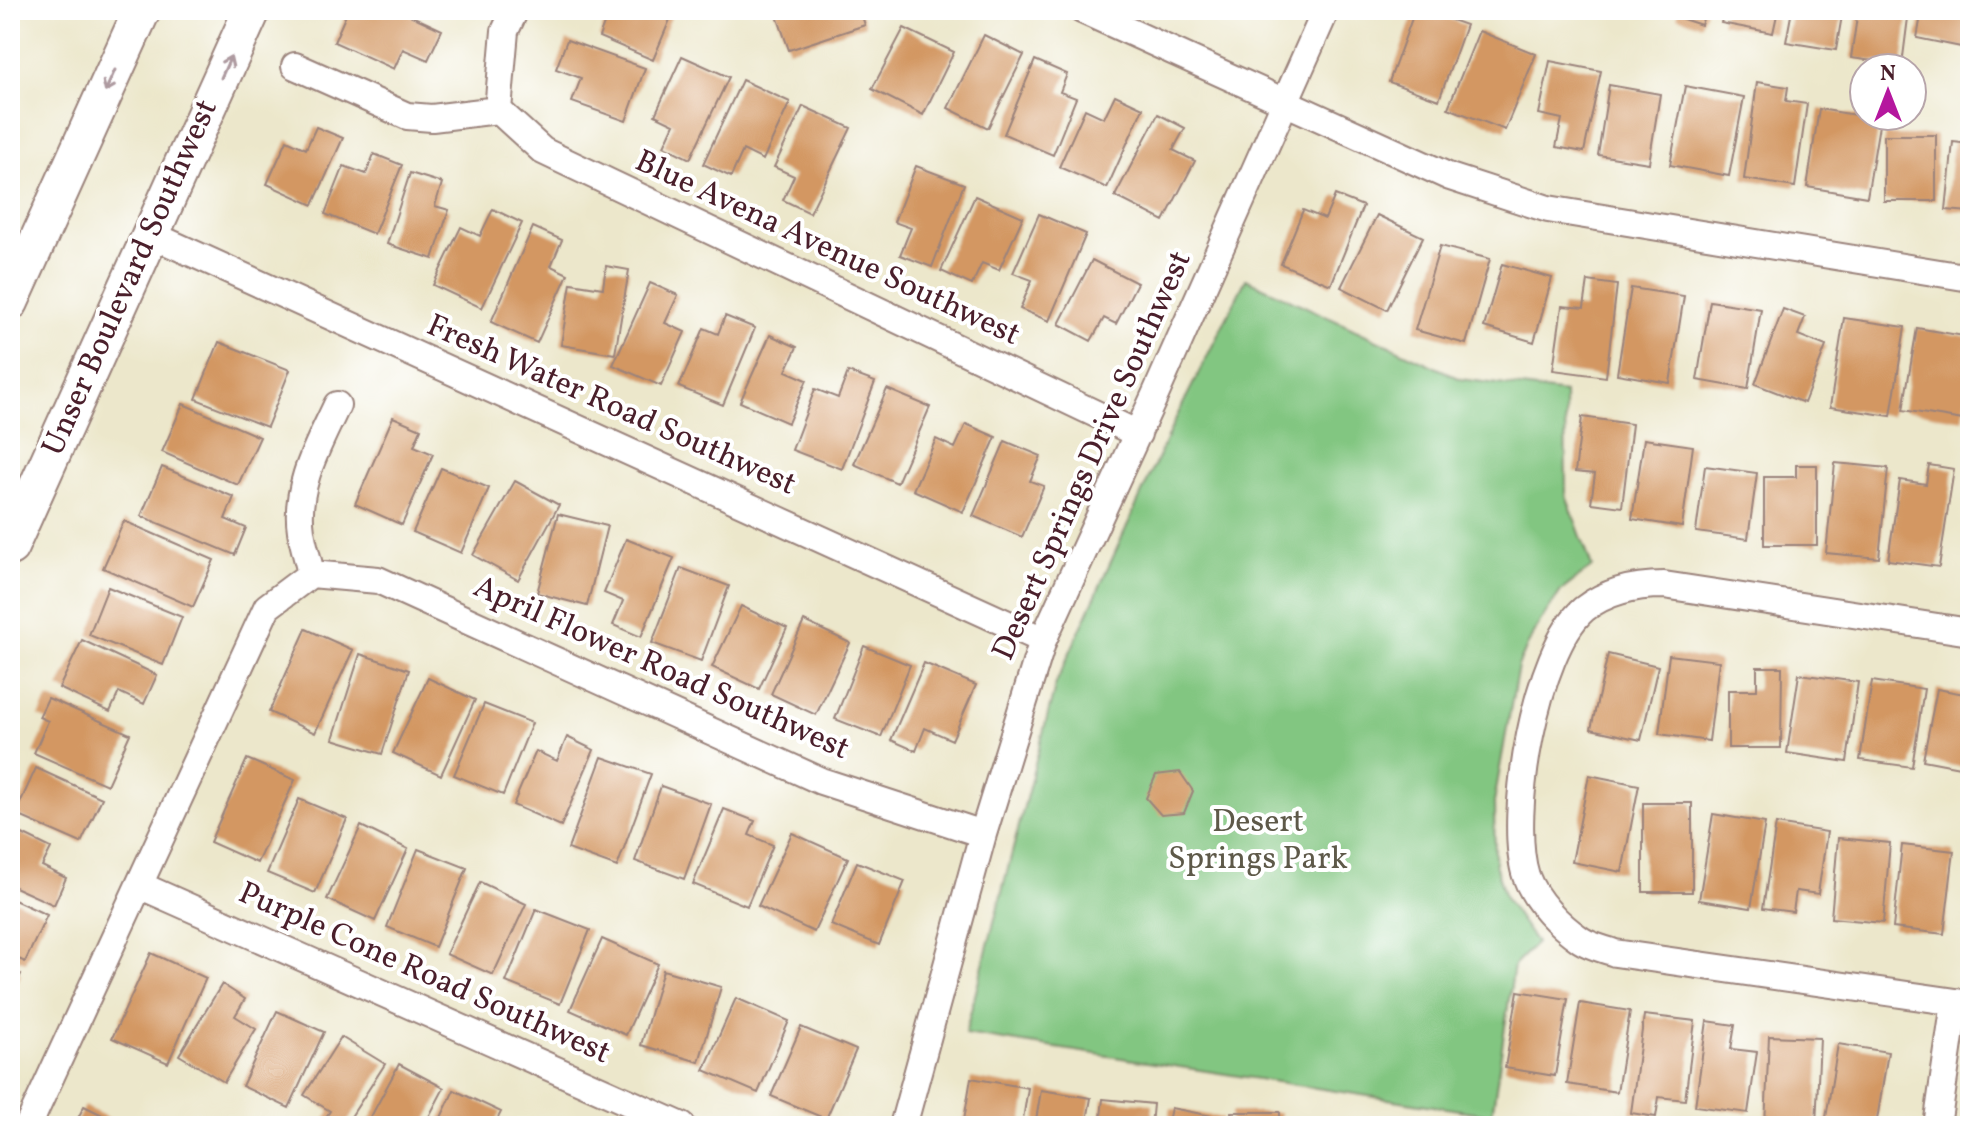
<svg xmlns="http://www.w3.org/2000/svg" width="1980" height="1136" viewBox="0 0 1980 1136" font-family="Vollkorn,serif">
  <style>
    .green { fill: #82c681; stroke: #667256; stroke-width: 2 }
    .building { fill: #d39762 }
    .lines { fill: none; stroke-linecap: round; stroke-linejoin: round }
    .street-casing { stroke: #9b837b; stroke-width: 30 }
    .secondary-casing { stroke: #9b837b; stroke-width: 40 }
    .street { stroke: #fff; stroke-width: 26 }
    .secondary { stroke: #fff; stroke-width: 36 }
    .oneway { stroke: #ae9aa0 }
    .labels { text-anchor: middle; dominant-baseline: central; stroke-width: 8; stroke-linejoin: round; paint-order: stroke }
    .street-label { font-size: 32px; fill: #4a1f2b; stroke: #fff }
    .park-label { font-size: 32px; fill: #5e5949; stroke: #fff }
  </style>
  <rect width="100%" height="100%" fill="#fff"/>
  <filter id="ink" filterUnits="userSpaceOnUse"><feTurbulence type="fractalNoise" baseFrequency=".0125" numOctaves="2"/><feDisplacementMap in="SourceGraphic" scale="16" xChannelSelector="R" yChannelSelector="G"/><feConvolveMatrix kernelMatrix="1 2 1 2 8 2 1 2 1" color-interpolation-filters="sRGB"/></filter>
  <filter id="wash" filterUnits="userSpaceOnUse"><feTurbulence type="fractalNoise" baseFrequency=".006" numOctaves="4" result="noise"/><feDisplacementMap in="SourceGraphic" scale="32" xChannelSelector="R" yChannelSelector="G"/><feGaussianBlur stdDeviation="1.8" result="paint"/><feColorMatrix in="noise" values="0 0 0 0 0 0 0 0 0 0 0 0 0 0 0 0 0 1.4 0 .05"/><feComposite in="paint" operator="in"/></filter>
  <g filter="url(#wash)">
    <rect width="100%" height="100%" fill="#ece7cb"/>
    <path class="green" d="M1246 279 1461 379 1565 393 1566 495 1592 567 1561 591 1535 630 1518 666 1494 802 1495 864 1505 898 1536 943 1514 965 1492 1115 965 1034 1056 683 1175 420Z"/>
    <g id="blocks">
      <path class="building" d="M10 10H22L10 35Z
        M348 10H399L442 30 428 60 403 49 394 69 334 42Z
        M593 10H674L653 60 599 37 607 16Z
        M775 10H860L865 25 789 50Z
        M1415 10H1445L1443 17 1466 25 1439 100 1389 82Z
        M1679 10H1706L1701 25 1677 17Z
        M1724 10H1778L1773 33 1721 23Z
        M1792 10H1843L1836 50 1786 42Z
        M1858 10H1909L1902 65 1851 58Z
        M1922 10H1970L1966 48 1917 38Z
        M904 28 954 52 923 115 872 89Z
        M1479 31 1536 54 1505 130 1448 108Z
        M984 35 1024 55 988 128 948 108Z
        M567 40 645 68 626 121 572 102 581 78 556 69Z
        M682 56 729 77 690 159 664 146 674 124 655 115Z
        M1035 60 1067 74 1060 92 1076 98 1053 155 1004 134Z
        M1550 61 1601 71 1584 152 1556 147 1562 119 1539 114Z
        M742 80 790 102 763 160 743 150 731 177 703 164Z
        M1757 82 1788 87 1786 101 1807 104 1795 187 1744 179Z
        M1609 85 1660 94 1649 163 1598 155Z
        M1685 86 1744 97 1729 176 1670 165Z
        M1115 95 1143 108 1107 188 1059 167 1085 109 1104 118Z
        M803 106 851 128 810 213 783 200 794 176 774 167Z
        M1819 109 1880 119 1867 197 1807 187Z
        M1158 114 1185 128 1173 150 1195 161 1164 221 1115 196Z
        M316 127 343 138 313 205 267 184 287 140 306 149Z
        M1884 135H1936V201H1884Z
        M1953 142 1970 144V212L1946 210Z
        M374 154 402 165 374 234 325 214 344 166 366 174Z
        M916 166 964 184 932 267 900 255 911 228 894 222Z
        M410 173 442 183 435 206 449 210 433 259 387 244Z
        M1335 195 1363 206 1331 285 1281 264 1303 210 1325 219Z
        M975 196 1023 217 999 270 982 263 972 285 941 271Z
        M493 209 522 223 482 308 433 285 461 227 480 236Z
        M1039 214 1086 234 1049 321 1020 309 1032 280 1013 273Z
        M1377 215 1423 237 1387 310 1341 287Z
        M533 227 562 240 551 266 568 274 537 343 491 322Z
        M1440 246 1490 259 1466 344 1415 330Z
        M1092 260 1137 283 1116 324 1104 318 1091 341 1059 324Z
        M1502 264 1552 278 1534 342 1484 327Z
        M606 266 629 270 615 354 561 345 571 283 603 288Z
        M1588 281 1617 285 1606 377 1553 370 1562 306 1584 308Z
        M650 283 678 295 665 323 685 332 661 386 613 365Z
        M1631 288 1684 296 1670 383 1617 374Z
        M1710 301 1761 309 1748 389 1697 380Z
        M1783 309 1805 317 1798 335 1826 346 1804 403 1755 384Z
        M725 316 755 328 723 405 679 387 704 328 718 334Z
        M1844 318 1905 327 1891 416 1830 407Z
        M1917 328 1970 337V377L1963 420 1903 410Z
        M770 335 797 347 786 371 807 380 788 423 740 402Z
        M219 342 290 370 267 427 196 399Z
        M848 372 875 382 842 469 792 450 815 389 838 398Z
        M887 389 930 407 897 483 854 464Z
        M183 404 260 437 238 485 162 452Z
        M393 417 421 429 414 446 433 454 402 525 355 504Z
        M1582 417 1632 424 1622 507 1591 503 1595 474 1575 472Z
        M966 424 996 437 963 512 913 490 936 439 955 448Z
        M1644 439 1693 446 1682 527 1632 519Z
        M1005 441 1041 456 1030 481 1044 486 1022 537 973 516Z
        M1835 463 1888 468 1879 558 1826 553Z
        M1796 465H1817V545H1764V477H1796Z
        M1929 465 1954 469 1939 567 1888 560 1900 480 1926 484Z
        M1705 466 1757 473 1748 539 1696 532Z
        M162 467 234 497 225 519 246 528 235 555 141 516Z
        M441 468 489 488 461 553 413 532Z
        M515 481 559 505 518 580 473 555Z
        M558 514 607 526 587 606 537 593Z
        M124 521 214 560 193 607 103 568Z
        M626 539 674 558 641 637 613 625 623 601 604 593Z
        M681 568 729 586 701 661 652 643Z
        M108 587 182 617 163 665 89 635Z
        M741 606 787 628 759 689 712 667Z
        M804 621 850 643 816 715 771 694Z
        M306 629 353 650 315 733 269 712Z
        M82 640 157 675 144 704 119 692 110 712 59 688Z
        M864 646 910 665 881 737 835 719Z
        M360 654 409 670 382 754 333 739Z
        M1608 654 1658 666 1641 740 1591 729Z
        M1669 655 1719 661 1709 741 1659 734Z
        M924 663 976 685 952 740 925 728 916 751 891 740Z
        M1757 667H1782L1781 748H1728V690H1757Z
        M1799 674 1858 682 1847 762 1787 753Z
        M428 678 475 700 441 775 393 753Z
        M1872 681 1924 689 1912 767 1860 760Z
        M1937 689 1970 695V769L1923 760Z
        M48 698 130 734 107 785 34 753 48 721 39 717Z
        M484 704 532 723 503 795 454 775Z
        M567 737 594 750 561 826 513 805 536 751 557 761Z
        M602 757 651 774 617 867 568 849Z
        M247 759 295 780 257 863 210 842Z
        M36 768 102 798 81 843 15 814Z
        M1180 772 1193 791 1184 813 1161 815 1146 798 1156 775Z
        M1589 775 1639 785 1622 872 1572 862Z
        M661 786 711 804 684 879 635 861Z
        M299 799 347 819 315 893 267 873Z
        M1643 803H1692V892H1643Z
        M724 809 755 821 749 835 773 845 747 906 693 884Z
        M1713 814 1765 823 1751 908 1699 900Z
        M1776 824 1827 832 1818 894 1796 891 1793 912 1763 908Z
        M361 826 408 849 375 921 327 899Z
        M10 828 51 848 42 866 66 878 54 905 10 885Z
        M792 833 848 858 814 932 758 906Z
        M1838 838 1890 843 1883 923 1831 918Z
        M1902 845 1954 851 1944 934 1893 928Z
        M418 849 467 868 435 947 387 927Z
        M857 862 905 881 879 945 831 925Z
        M480 882 526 904 493 975 446 954Z
        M10 898 47 915 25 962 10 955Z
        M536 909 590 930 560 1004 506 982Z
        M602 939 658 964 626 1035 570 1010Z
        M151 953 206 978 168 1063 112 1038Z
        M10 970 21 974 10 1000Z
        M663 970 721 987 699 1062 641 1045Z
        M222 984 245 999 235 1016 256 1029 224 1082 179 1055Z
        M1518 991 1568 999 1555 1076 1505 1068Z
        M736 998 789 1021 758 1093 704 1070Z
        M1580 1003 1630 1011 1617 1092 1567 1084Z
        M277 1011 324 1032 289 1108 242 1086Z
        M1644 1015 1695 1021 1685 1100 1659 1097 1656 1117 1631 1113Z
        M1707 1021 1735 1025 1731 1049 1757 1052 1748 1113 1695 1106Z
        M801 1027 856 1050 826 1119 771 1096Z
        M1769 1036 1820 1038 1816 1126H1765Z
        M341 1037 385 1064 345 1126H327L322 1123 330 1111 304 1095Z
        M1838 1044 1888 1052 1876 1126 1825 1124Z
        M399 1064 444 1088 424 1126H366Z
        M971 1078 1028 1088 1022 1126H963Z
        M454 1090 501 1112 494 1126H437Z
        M1041 1090 1091 1098 1086 1126H1035Z
        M1103 1099 1153 1104 1151 1126H1100Z
        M84 1106 125 1126H74Z
        M1171 1108 1222 1118 1220 1126H1167Z
        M1231 1112H1280V1126H1231Z
        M1299 1120 1326 1124V1126H1298Z"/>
    </g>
  </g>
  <g filter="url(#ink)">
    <use href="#blocks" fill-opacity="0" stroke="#9b837b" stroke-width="2"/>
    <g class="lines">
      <g class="street-casing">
        <path id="street" d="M1082 10 1450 177 1548 209 1970 278
          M295 66 407 116 432 118 498 110
          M498 110 543 151 1138 434
          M498 110 505 31 515 10
          M150 234 1043 640
          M311 574 378 580 821 781 983 834
          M311 574C308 559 303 545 301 531 294 486 319 444 337 405
          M1970 632 1664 585C1637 585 1607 591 1584 609 1536 650 1507 817 1526 876 1535 901 1559 925 1581 940 1590 946 1604 949 1615 953L1970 1004
          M139 885 682 1126
          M28 1126 267 607 311 574
          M903 1126 983 834 1043 640 1156 393 1326 10
          M1937 1126 1955 1002"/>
      </g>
      <g class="secondary-casing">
        <path id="secondary" d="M10 302 142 10
          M10 547 252 10"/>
      </g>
      <use href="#street" class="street"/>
      <use href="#secondary" class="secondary"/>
    </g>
    <defs><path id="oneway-shaft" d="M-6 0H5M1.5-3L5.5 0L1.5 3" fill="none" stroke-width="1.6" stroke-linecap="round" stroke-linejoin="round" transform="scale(2)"/></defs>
    <g class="oneway">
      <use href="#oneway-shaft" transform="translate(226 67) rotate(-66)"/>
      <use href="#oneway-shaft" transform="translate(110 81) rotate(114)"/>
    </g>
  </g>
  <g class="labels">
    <g class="street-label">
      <text transform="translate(827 249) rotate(25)">Blue Avena Avenue Southwest</text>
      <text transform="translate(131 278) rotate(-66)">Unser Boulevard Southwest</text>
      <text transform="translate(611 406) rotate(24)">Fresh Water Road Southwest</text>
      <text transform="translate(1093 456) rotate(-66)">Desert Springs Drive Southwest</text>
      <text transform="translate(661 669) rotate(24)">April Flower Road Southwest</text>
      <text transform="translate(424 974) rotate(24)">Purple Cone Road Southwest</text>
    </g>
    <g class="park-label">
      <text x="1258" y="823">Desert<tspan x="1258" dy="37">Springs Park</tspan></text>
    </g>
  </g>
  <rect width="1980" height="1136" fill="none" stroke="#fff" stroke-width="40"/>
  <g transform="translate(1888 92)"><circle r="38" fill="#ffffff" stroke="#b7a5aa" stroke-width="2"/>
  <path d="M0-6L14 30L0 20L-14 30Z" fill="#b5179e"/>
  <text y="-12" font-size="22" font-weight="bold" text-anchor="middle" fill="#4a1f2b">N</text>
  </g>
</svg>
